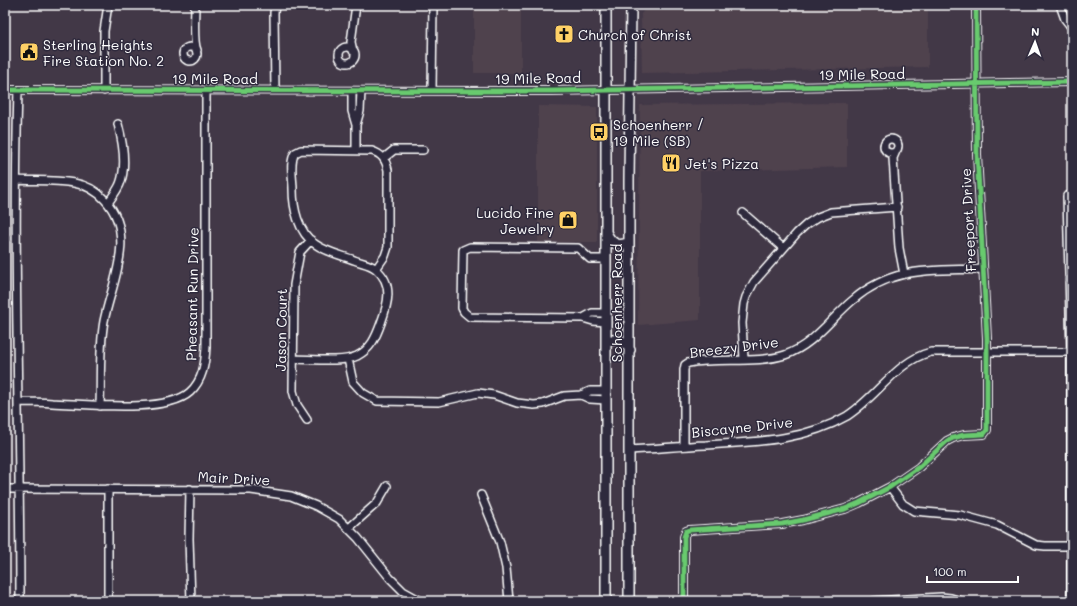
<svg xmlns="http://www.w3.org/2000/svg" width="1077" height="606" viewBox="0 0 1077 606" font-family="Mali,sans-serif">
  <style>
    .built { fill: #50424e }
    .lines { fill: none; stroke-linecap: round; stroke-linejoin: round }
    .minor-casing { stroke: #fff; stroke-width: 10 }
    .major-casing { stroke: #fff; stroke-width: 12 }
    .minor { stroke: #2f2a3d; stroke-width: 7 }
    .major { stroke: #2f2a3d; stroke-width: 9 }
    .cycleway-casing { stroke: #2f2a3d; stroke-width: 8 }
    .cycleway { stroke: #67ca6e; stroke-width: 5 }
    .labels { text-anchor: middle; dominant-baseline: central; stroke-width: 3; stroke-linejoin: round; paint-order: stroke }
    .poi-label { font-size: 14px; fill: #fff; stroke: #2f2a3d; text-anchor: start }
    .street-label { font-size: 14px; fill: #fff; stroke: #2f2a3d }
  </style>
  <rect width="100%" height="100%" fill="#423847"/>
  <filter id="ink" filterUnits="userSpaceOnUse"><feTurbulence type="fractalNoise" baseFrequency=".025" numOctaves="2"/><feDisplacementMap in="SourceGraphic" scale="8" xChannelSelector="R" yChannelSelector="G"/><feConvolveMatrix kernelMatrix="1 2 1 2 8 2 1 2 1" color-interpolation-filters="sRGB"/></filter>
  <g filter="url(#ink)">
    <path class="built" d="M474 5H521V73H474Z
      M646 5H928V67L642 73 641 14 646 8Z
      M847 103V167L700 171V320L638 325 640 105Z
      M538 106 597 107V242H538Z"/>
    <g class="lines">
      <g class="minor-casing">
        <path id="minor" d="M195 5C195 16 193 42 197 50
          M1060 5 1065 19 1072 28
          M183 54a7 7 0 1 1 14 0a7 7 0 1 1-14 0Z
          M339 55a8 8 0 1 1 16 0a8 8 0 1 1-16 0Z
          M353 51 351 42 356 5
          M5 90 552 91 1072 82
          M18 90C13 260 20 431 20 601
          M275 90 274 13 275 5
          M104 91V31L108 5
          M352 91V111L356 125 360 111 361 91
          M432 91 433 5
          M356 125V151
          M884 146a7 7 0 1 1 14 0a7 7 0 1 1-14 0Z
          M896 151 893 158 899 248 904 274
          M384 158 394 150H423
          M17 180C35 181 55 180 74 183 86 185 97 191 105 200 137 235 112 282 104 321 99 349 101 378 100 406
          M1067 196 1071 352V601
          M108 203C112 197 117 191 120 184 127 166 123 143 118 124
          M743 213 783 248
          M606 313H592L583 318 593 321 606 322
          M583 318 470 317 464 312 462 308 463 250 470 247 578 248 590 259H606
          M293 359C311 359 342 363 357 356 371 349 376 337 381 323 388 304 394 284 376 269 371 264 361 263 354 260 341 255 326 252 315 244 298 232 293 208 293 189 293 179 289 162 295 153L301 150 372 151C382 154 386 160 388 170V247L385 256 376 269
          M348 359 353 382 363 393 377 401 439 402 478 393 494 395 517 403 534 405 543 404 564 396 581 395 590 391H606
          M744 359 742 323 744 304 746 297 754 282 797 233 807 224 818 217 831 212 897 207
          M581 395 590 399 606 400
          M18 402C30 402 41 402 52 403 84 404 166 414 190 392 203 380 205 364 206 347V90
          M307 420 297 405 293 391 294 285 300 252 311 240
          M684 446V370L685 365 688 363C717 357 757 364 785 355 814 345 831 318 853 300 894 265 934 271 983 269
          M630 450C655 449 680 446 706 445 754 442 804 441 847 416 877 397 896 361 931 352H1071
          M890 487 903 504 914 511 960 515 997 525 1036 545 1045 546H1071
          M5 489 251 490 291 496 316 506 339 519 358 538 390 578 403 591 421 601
          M108 489V601
          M190 489 189 539 191 601
          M481 495 500 542 506 568 509 601
          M349 528 377 503 387 486
          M684 601V537L686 531 689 530 782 524 803 520 845 509 859 503 890 487 919 467 947 441 953 438 964 435 984 434 987 430V338L977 154 976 5
          M874 601 941 597 951 598 961 601"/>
      </g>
      <g class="major-casing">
        <path id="major" d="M606 5V601
          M606 232C611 243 618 248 629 242
          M606 342C616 337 624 340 630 350
          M629 601V180L631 5"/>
      </g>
      <use href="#minor" class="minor"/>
      <use href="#major" class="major"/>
      <g class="cycleway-casing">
        <path id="cycleway" d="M5 90 552 91 1072 82
          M684 601V537L686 531 689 530 782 524 803 520 845 509 859 503 890 487 919 467 947 441 953 438 964 435 984 434 987 430V338L977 154 976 5"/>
      </g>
      <use href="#cycleway" class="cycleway"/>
    </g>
  </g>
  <defs>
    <g id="church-square" transform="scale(1)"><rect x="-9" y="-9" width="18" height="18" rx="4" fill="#ffd166" stroke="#2f2a3d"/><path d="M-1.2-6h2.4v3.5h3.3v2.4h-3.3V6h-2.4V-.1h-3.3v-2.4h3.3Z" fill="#111"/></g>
    <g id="civic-square" transform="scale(1)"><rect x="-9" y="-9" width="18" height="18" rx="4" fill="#ffd166" stroke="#2f2a3d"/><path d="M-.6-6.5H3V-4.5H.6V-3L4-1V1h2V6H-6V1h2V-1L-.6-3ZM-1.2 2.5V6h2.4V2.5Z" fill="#111"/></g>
    <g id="bus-square" transform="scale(1)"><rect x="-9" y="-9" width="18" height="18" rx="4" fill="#ffd166" stroke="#2f2a3d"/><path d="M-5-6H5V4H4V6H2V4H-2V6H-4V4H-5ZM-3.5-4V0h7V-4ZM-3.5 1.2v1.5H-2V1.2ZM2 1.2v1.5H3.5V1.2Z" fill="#111"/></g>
    <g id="restaurant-square" transform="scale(1)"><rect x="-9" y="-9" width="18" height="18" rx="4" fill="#ffd166" stroke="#2f2a3d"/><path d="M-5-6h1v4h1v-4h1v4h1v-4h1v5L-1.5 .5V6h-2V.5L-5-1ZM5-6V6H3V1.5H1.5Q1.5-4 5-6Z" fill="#111"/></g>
    <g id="shop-square" transform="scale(1)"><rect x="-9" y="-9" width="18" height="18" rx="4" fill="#ffd166" stroke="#2f2a3d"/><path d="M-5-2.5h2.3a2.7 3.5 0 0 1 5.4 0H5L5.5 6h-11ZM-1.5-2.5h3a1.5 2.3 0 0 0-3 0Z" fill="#111"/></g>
  </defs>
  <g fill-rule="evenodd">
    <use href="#church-square" x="564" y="34"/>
    <use href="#civic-square" x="29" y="52"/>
    <use href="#bus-square" x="599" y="132"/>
    <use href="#restaurant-square" x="671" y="163"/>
    <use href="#shop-square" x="568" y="220"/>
  </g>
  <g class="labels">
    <g class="poi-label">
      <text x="578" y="34">Church of Christ</text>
      <text x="43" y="44">Sterling Heights<tspan x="43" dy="16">Fire Station No. 2</tspan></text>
      <text x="613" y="124">Schoenherr /<tspan x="613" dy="16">19 Mile (SB)</tspan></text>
      <text x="685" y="163">Jet's Pizza</text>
      <text x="554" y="212" text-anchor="end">Lucido Fine<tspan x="554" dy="16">Jewelry</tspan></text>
    </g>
    <g class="street-label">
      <text transform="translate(862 74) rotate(-1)">19 Mile Road</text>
      <text x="215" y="78">19 Mile Road</text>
      <text transform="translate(538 78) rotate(-1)">19 Mile Road</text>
      <text transform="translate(968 220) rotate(-93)">Freeport Drive</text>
      <text transform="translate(192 294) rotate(-89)">Pheasant Run Drive</text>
      <text transform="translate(616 303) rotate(-90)">Schoenherr Road</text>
      <text transform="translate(281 330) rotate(-89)">Jason Court</text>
      <text transform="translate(734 347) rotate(-7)">Breezy Drive</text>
      <text transform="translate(742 427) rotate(-6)">Biscayne Drive</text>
      <text transform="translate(234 478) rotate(3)">Mair Drive</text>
    </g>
  </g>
  <rect width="1077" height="606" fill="none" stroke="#2f2a3d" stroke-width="20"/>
  <rect x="10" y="10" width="1057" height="586" fill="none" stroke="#fff" stroke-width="1.5" filter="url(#ink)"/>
  <g transform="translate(1035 42) rotate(2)" stroke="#2f2a3d" stroke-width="3" paint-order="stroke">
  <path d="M0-3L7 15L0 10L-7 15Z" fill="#ffffff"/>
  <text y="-6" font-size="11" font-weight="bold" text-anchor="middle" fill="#ffffff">N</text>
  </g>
  <path d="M927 576v6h91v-6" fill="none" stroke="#ffffff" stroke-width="2"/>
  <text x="933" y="576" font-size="12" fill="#ffffff" stroke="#2f2a3d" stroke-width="3" paint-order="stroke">100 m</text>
</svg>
